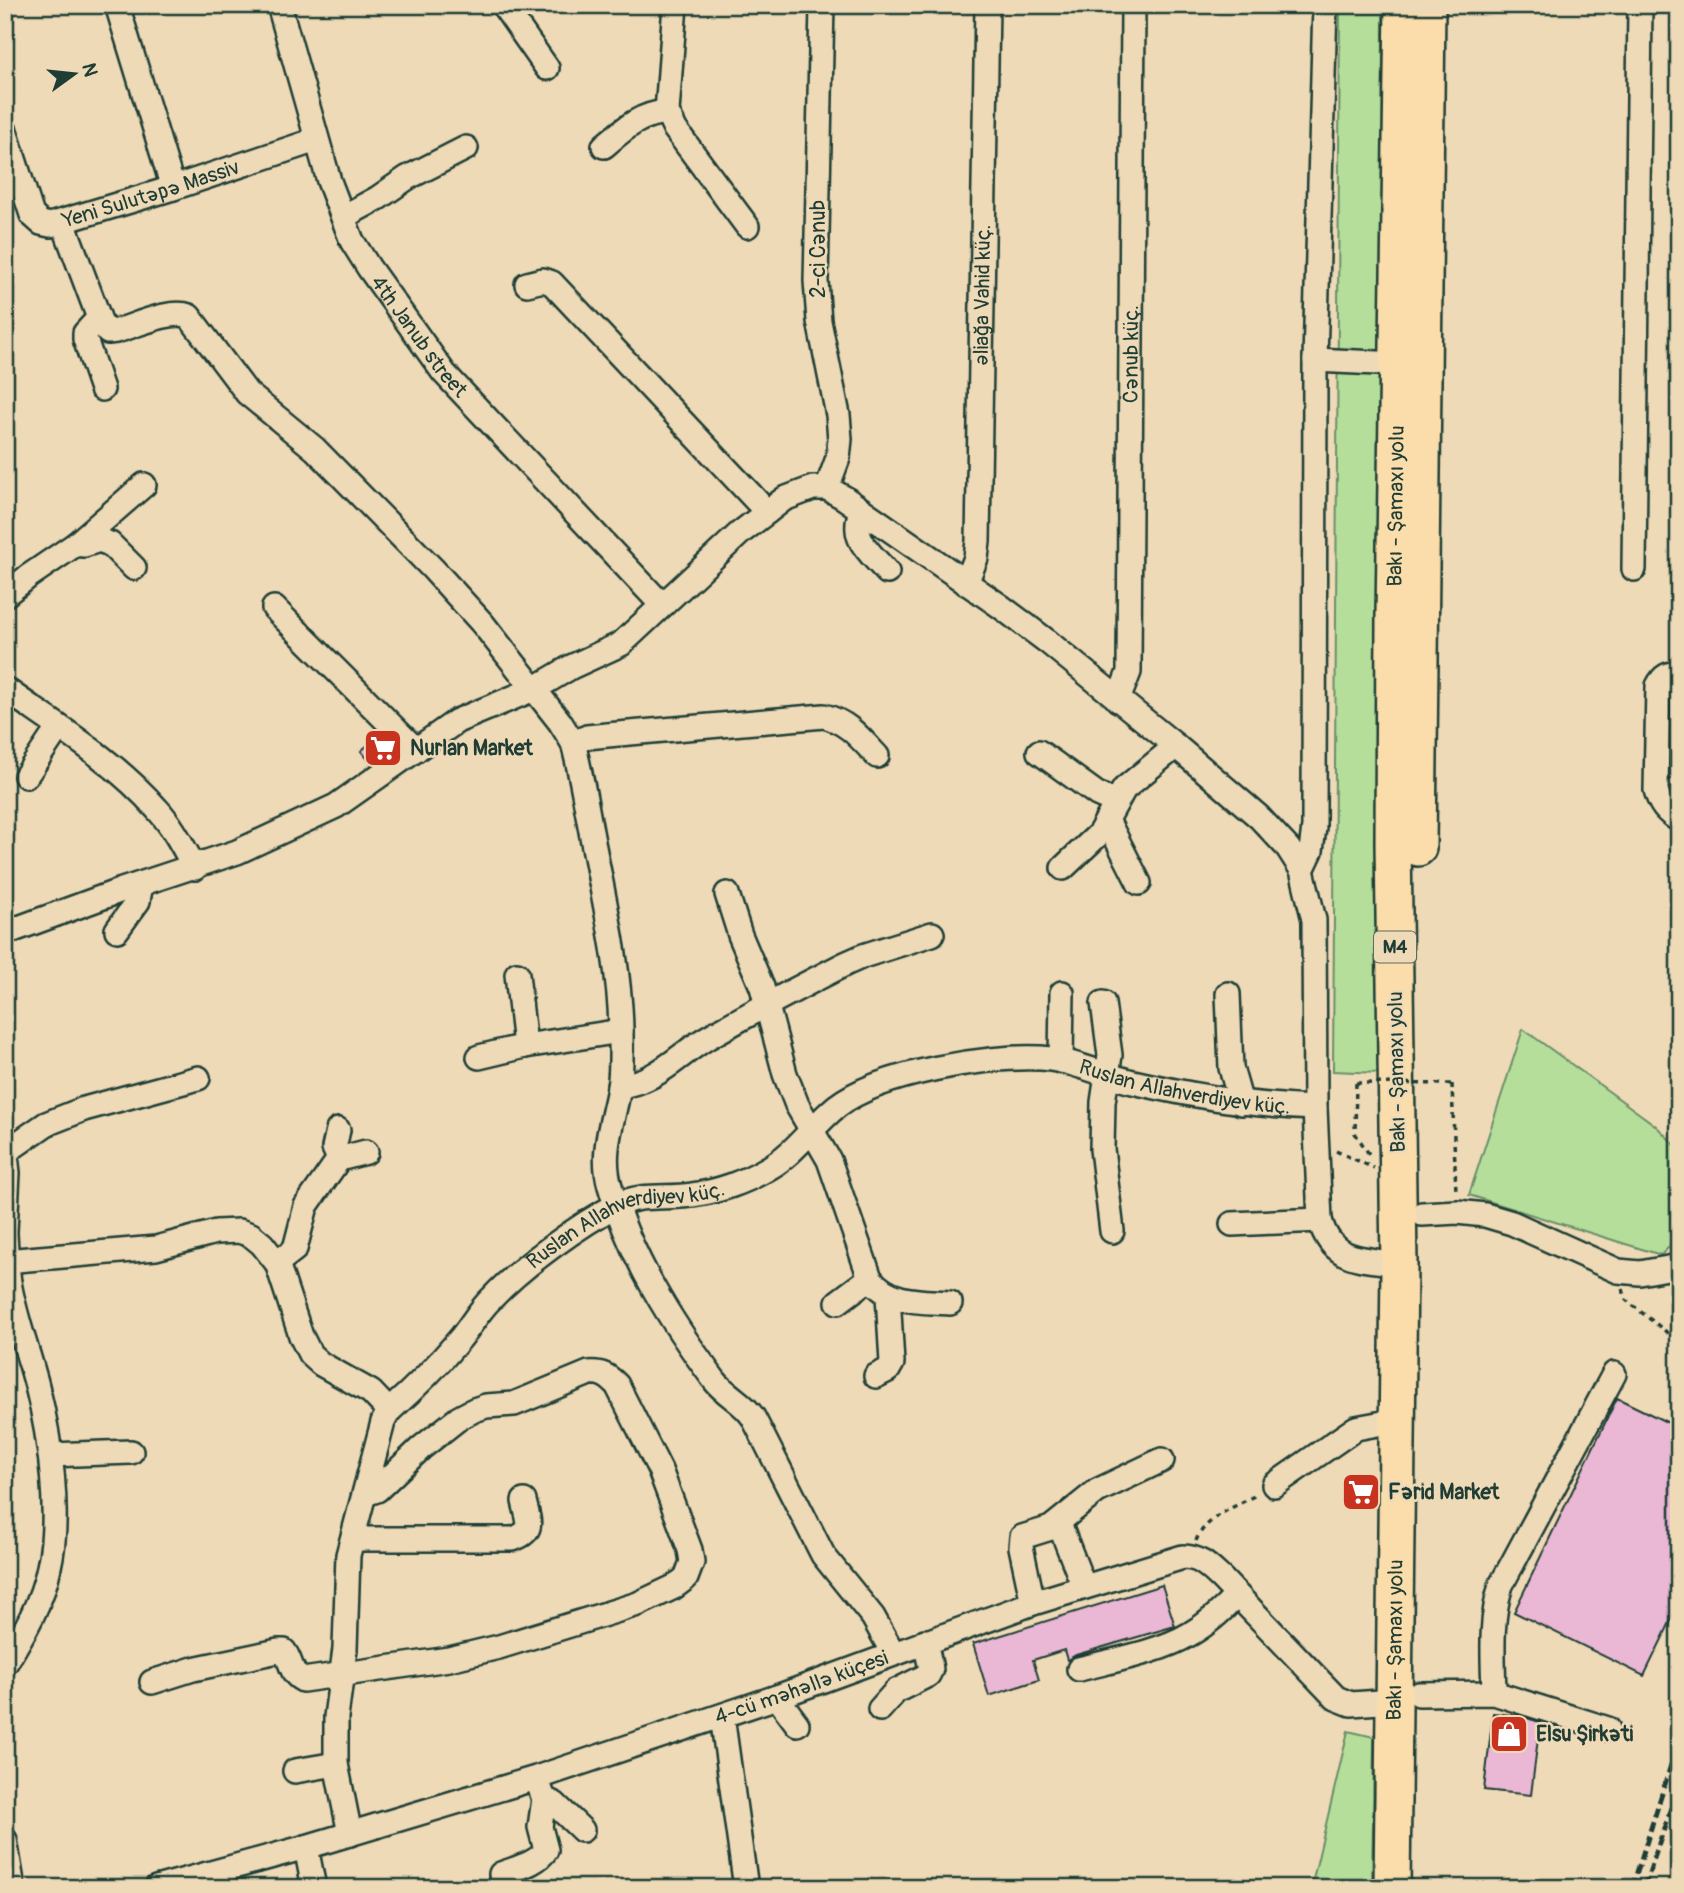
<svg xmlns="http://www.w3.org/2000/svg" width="1684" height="1893" viewBox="0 0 1684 1893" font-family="Pangolin,sans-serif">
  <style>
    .green { fill: #b6de9b; stroke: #6a8e68; stroke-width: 2 }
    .building { fill: #eab7d5; stroke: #1f3d34; stroke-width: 2 }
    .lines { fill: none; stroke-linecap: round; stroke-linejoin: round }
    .minor-casing { stroke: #1f3d34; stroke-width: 28 }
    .highway-casing { stroke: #1f3d34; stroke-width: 40 }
    .path { stroke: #1f3d34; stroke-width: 3.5; stroke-dasharray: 5 5; stroke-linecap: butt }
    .minor { stroke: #efdab8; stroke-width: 23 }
    .highway { stroke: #fbddab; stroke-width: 35 }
    .rail { stroke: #1f3d34; stroke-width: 5; stroke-dasharray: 10 5; stroke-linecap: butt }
    .path-bridge { stroke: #1f3d34; stroke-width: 3.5; stroke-dasharray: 5 5; stroke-linecap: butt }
    .labels { text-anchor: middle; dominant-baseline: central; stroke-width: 5; stroke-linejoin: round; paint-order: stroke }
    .shield { fill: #efdab8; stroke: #5d6c5c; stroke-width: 2 }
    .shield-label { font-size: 19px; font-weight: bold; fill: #1f3d34 }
    .street-label { font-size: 21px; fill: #1f3d34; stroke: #efdab8 }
    .poi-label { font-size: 21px; font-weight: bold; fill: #1f3d34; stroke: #efdab8; text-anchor: start }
  </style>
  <rect width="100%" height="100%" fill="#efdab8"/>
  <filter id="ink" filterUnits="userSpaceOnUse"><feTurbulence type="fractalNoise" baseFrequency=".0143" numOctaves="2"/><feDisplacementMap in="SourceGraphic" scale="14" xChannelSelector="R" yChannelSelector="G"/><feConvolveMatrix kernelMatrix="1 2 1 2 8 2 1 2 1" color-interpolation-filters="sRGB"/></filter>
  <g filter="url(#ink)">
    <path class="green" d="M1340 5H1383L1379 1073 1333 1071Z
      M1523 1029 1655 1125 1679 1149V1237L1661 1255 1469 1195Z
      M1348 1731 1374 1737 1372 1888H1311Z"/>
    <path class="building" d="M380 734 394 748 372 764 361 751Z
      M1617 1398 1679 1428V1604L1644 1676 1514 1612Z
      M1162 1585 1175 1626 1076 1655 1067 1660 1064 1650 1033 1660 1039 1680 989 1696 973 1644Z
      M1493 1713 1520 1716 1540 1722 1531 1795 1484 1790Z"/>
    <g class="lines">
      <g class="minor-casing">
        <g id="minor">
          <path d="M117 5 173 188"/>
          <path id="s1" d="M279 5 329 181 352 241 369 268 444 373 662 605"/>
          <path d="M503 5 547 68"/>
          <path d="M675 5 667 112 675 129 747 226"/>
          <path d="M822 5 816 281 819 321 838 415 840 439 838 458 827 488"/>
          <path id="s2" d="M5 131 32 215 41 223 50 225 173 188 316 140"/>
          <path d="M604 146C624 129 640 114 667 112"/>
          <path d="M343 217 378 198 407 178 466 148"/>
          <path d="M63 222 102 326 108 332 116 331C135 326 170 309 189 316L247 393 315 449 433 569 483 624 560 722 573 743C583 780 588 819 596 857 607 914 620 972 621 1030 621 1049 622 1069 619 1088 613 1122 600 1152 610 1186 630 1257 671 1322 715 1381 726 1395 743 1402 753 1417L823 1555 873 1617 893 1653"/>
          <path d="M527 284 543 280 552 283 767 512"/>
          <path d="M98 319 85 333V339L102 389"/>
          <path d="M1315 360 1398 364"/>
          <path d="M861 511C850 540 869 551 887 572"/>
          <path d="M76 544 84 545 99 540 110 544 134 568"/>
          <path d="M1634 569 1640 5"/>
          <path id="s3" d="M966 583 976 558 978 541 987 5"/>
          <path d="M5 595 29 576 76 544 144 485"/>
          <path d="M274 608 416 750"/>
          <path d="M1679 674C1668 673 1663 676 1658 686L1656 790C1660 805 1666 812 1679 820"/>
          <path d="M5 689C57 726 115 761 157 809 173 826 183 847 195 868"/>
          <path id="s4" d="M1118 700 1129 672 1133 5"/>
          <path d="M573 743 587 737 607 735 824 716C848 722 860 738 877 756"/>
          <path d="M1039 752 1097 794 1115 802"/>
          <path d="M26 776 59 727"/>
          <path d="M1107 820 1139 883"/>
          <path d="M1063 868 1099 834 1124 789 1176 746"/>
          <path d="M1302 870 1311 851 1314 827 1315 360 1325 5"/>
          <path d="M727 894 740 935 762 987 785 1074 797 1105 829 1160 870 1278C890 1304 920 1301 950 1303"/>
          <path d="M117 930 138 901 141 884"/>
          <path d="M5 933 122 890 237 852 336 806 457 721 534 689 571 667 621 644 740 533 784 499 813 488H827L843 497 1000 606 1048 642 1176 746 1259 817 1288 848 1302 870 1314 920 1315 1108 1320 1220C1332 1263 1362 1258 1399 1264"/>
          <path d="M517 974 525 1046"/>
          <path d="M1228 994 1231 1068 1241 1103"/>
          <path d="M1103 1003 1110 1055 1103 1102 1102 1149 1112 1231"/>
          <path d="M479 1057 525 1046 621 1031"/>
          <path d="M1061 1061 1062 993"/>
          <path d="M619 1086C659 1082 679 1053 712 1035 756 1010 800 987 845 964L863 956 932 934"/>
          <path d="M5 1146 8 1173 5 1231"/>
          <path d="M7 1151 46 1124 84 1109 198 1078"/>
          <path d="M339 1159 366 1152"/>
          <path d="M1422 1214 1457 1212 1485 1215 1512 1223 1618 1271 1640 1273 1679 1266"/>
          <path d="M1232 1224 1320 1220"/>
          <path d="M5 1234C6 1250 7 1267 9 1282 15 1318 28 1351 37 1386 50 1437 61 1515 49 1567 42 1602 24 1633 5 1664"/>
          <path d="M5 1261 156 1248 216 1232 239 1231 251 1235 262 1244 277 1263 301 1336 310 1354 321 1364 371 1392 389 1411"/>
          <path d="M277 1263 295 1249 306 1206 339 1159 334 1148 338 1130"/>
          <path d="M838 1302 870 1278"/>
          <path d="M876 1376 888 1370 892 1363 888 1295"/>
          <path d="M50 1455 131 1452"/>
          <path d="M1274 1485 1356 1428 1399 1420"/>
          <path d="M1059 1523 1084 1587"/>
          <path d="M353 1539H513C536 1531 528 1520 524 1501"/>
          <path d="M1033 1603 1021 1547 1022 1537 1051 1528 1097 1491 1162 1460"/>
          <path d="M1079 1669C1114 1660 1160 1652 1190 1634 1208 1624 1223 1610 1237 1595"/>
          <path d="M152 1682 193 1669 278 1651H284C292 1661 290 1674 303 1680L449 1659 499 1647 638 1604 674 1587 686 1578 692 1562 690 1550 660 1470 617 1385C608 1376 602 1372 589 1373L514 1404 486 1406 474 1410 459 1418 421 1448 377 1490 365 1494"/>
          <path d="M1494 1693C1493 1655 1490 1621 1501 1585L1614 1374"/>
          <path d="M1419 1694 1494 1693 1608 1729"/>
          <path d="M777 1697 797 1724"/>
          <path d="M880 1709 896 1691 928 1675 931 1669 925 1641"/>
          <path d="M722 1716 746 1888"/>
          <path d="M295 1771 336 1764"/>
          <path d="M540 1788 544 1799 555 1804 582 1830"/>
          <path id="s5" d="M350 1834 336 1764V1717L345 1649 348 1555 383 1422 389 1411C414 1389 438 1365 459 1340 471 1326 479 1310 492 1298 522 1266 580 1224 619 1204 643 1193 667 1199 692 1195 717 1192 745 1182 767 1169 796 1153 812 1126 837 1106 880 1073 988 1055 1041 1058 1073 1060 1101 1075 1133 1082 1195 1096 1251 1106 1315 1108"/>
          <path d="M5 1840 13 1888"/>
          <path d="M306 1847 314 1888"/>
          <path d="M501 1874C516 1868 537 1864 546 1850L540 1827 544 1799"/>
          <path id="s6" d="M156 1888 306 1847 536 1778 777 1697 1033 1603 1183 1557C1200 1557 1209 1567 1221 1578L1336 1698 1351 1704 1395 1701"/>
        </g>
      </g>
      <g class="highway-casing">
        <g id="highway">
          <path d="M1418 848 1427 5"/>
          <path id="s7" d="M1392 1888 1399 1264 1393 843 1394 615 1403 5"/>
        </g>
      </g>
      <path class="path" d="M1356 1083 1355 1133 1371 1157
        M1452 1084 1456 1193
        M1336 1151 1374 1168
        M1623 1289 1626 1300 1679 1342
        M1196 1541C1204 1518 1238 1505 1258 1494"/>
      <use href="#minor" class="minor"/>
      <use href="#highway" class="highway"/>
      <path class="rail" d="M1673 1085 1679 1078
        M1632 1888 1671 1765 1679 1749
        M1644 1888 1679 1784
        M1675 1888 1679 1871"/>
      <path class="path-bridge" d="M1356 1083 1452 1084"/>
    </g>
  </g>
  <defs>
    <g id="supermarket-square" transform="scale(2.0125)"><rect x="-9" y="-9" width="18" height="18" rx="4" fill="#c8321e" stroke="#efdab8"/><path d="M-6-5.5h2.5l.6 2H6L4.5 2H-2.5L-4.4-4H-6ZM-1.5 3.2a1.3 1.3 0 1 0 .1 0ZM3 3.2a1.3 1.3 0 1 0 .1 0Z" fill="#fff"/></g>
    <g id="shop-square" transform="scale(2.0125)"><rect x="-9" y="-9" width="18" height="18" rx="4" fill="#c8321e" stroke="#efdab8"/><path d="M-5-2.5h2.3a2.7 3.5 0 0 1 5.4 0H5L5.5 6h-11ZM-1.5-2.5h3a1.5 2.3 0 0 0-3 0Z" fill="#fff"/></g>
  </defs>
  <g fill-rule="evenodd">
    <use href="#supermarket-square" x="383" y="748"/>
    <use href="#supermarket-square" x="1361" y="1492"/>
    <use href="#shop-square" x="1509" y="1734"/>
  </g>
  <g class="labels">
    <rect class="shield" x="1374" y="931.5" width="42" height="31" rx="5"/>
    <g class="shield-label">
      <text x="1395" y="947">M4</text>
    </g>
    <g class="street-label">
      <text stroke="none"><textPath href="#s2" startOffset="215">Yeni Sulutəpə Massiv</textPath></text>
      <text transform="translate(818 249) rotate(-90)">2-ci Cənub</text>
      <text stroke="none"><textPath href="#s3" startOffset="290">Əliağa Vahid küç.</textPath></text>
      <text stroke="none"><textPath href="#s1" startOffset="364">4th Janub street</textPath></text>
      <text stroke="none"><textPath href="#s4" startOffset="348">Cənub küç.</textPath></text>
      <text stroke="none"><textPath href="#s7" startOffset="1382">Bakı - Şamaxı yolu</textPath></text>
      <text transform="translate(1397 1072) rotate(-91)">Bakı - Şamaxı yolu</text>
      <text stroke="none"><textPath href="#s5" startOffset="1351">Ruslan Allahverdiyev küç.</textPath></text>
      <text stroke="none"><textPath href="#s5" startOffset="742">Ruslan Allahverdiyev küç.</textPath></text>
      <text stroke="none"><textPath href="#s7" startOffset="248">Bakı - Şamaxı yolu</textPath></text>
      <text stroke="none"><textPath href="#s6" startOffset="676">4-cü məhəllə küçesi</textPath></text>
    </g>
    <g class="poi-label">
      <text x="410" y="748">Nurlan Market</text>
      <text x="1388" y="1492">Fərid Market</text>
      <text x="1536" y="1734">Elsu Şirkəti</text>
    </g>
  </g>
  <rect width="1684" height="1893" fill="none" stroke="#efdab8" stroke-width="28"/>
  <rect x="14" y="14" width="1656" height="1865" fill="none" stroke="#1f3d34" stroke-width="2.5" filter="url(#ink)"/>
  <g transform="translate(74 74) rotate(75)" stroke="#efdab8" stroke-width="5" paint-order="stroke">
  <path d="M0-5L12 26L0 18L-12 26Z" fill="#1f3d34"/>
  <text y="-10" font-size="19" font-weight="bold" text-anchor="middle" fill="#1f3d34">N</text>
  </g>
</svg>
